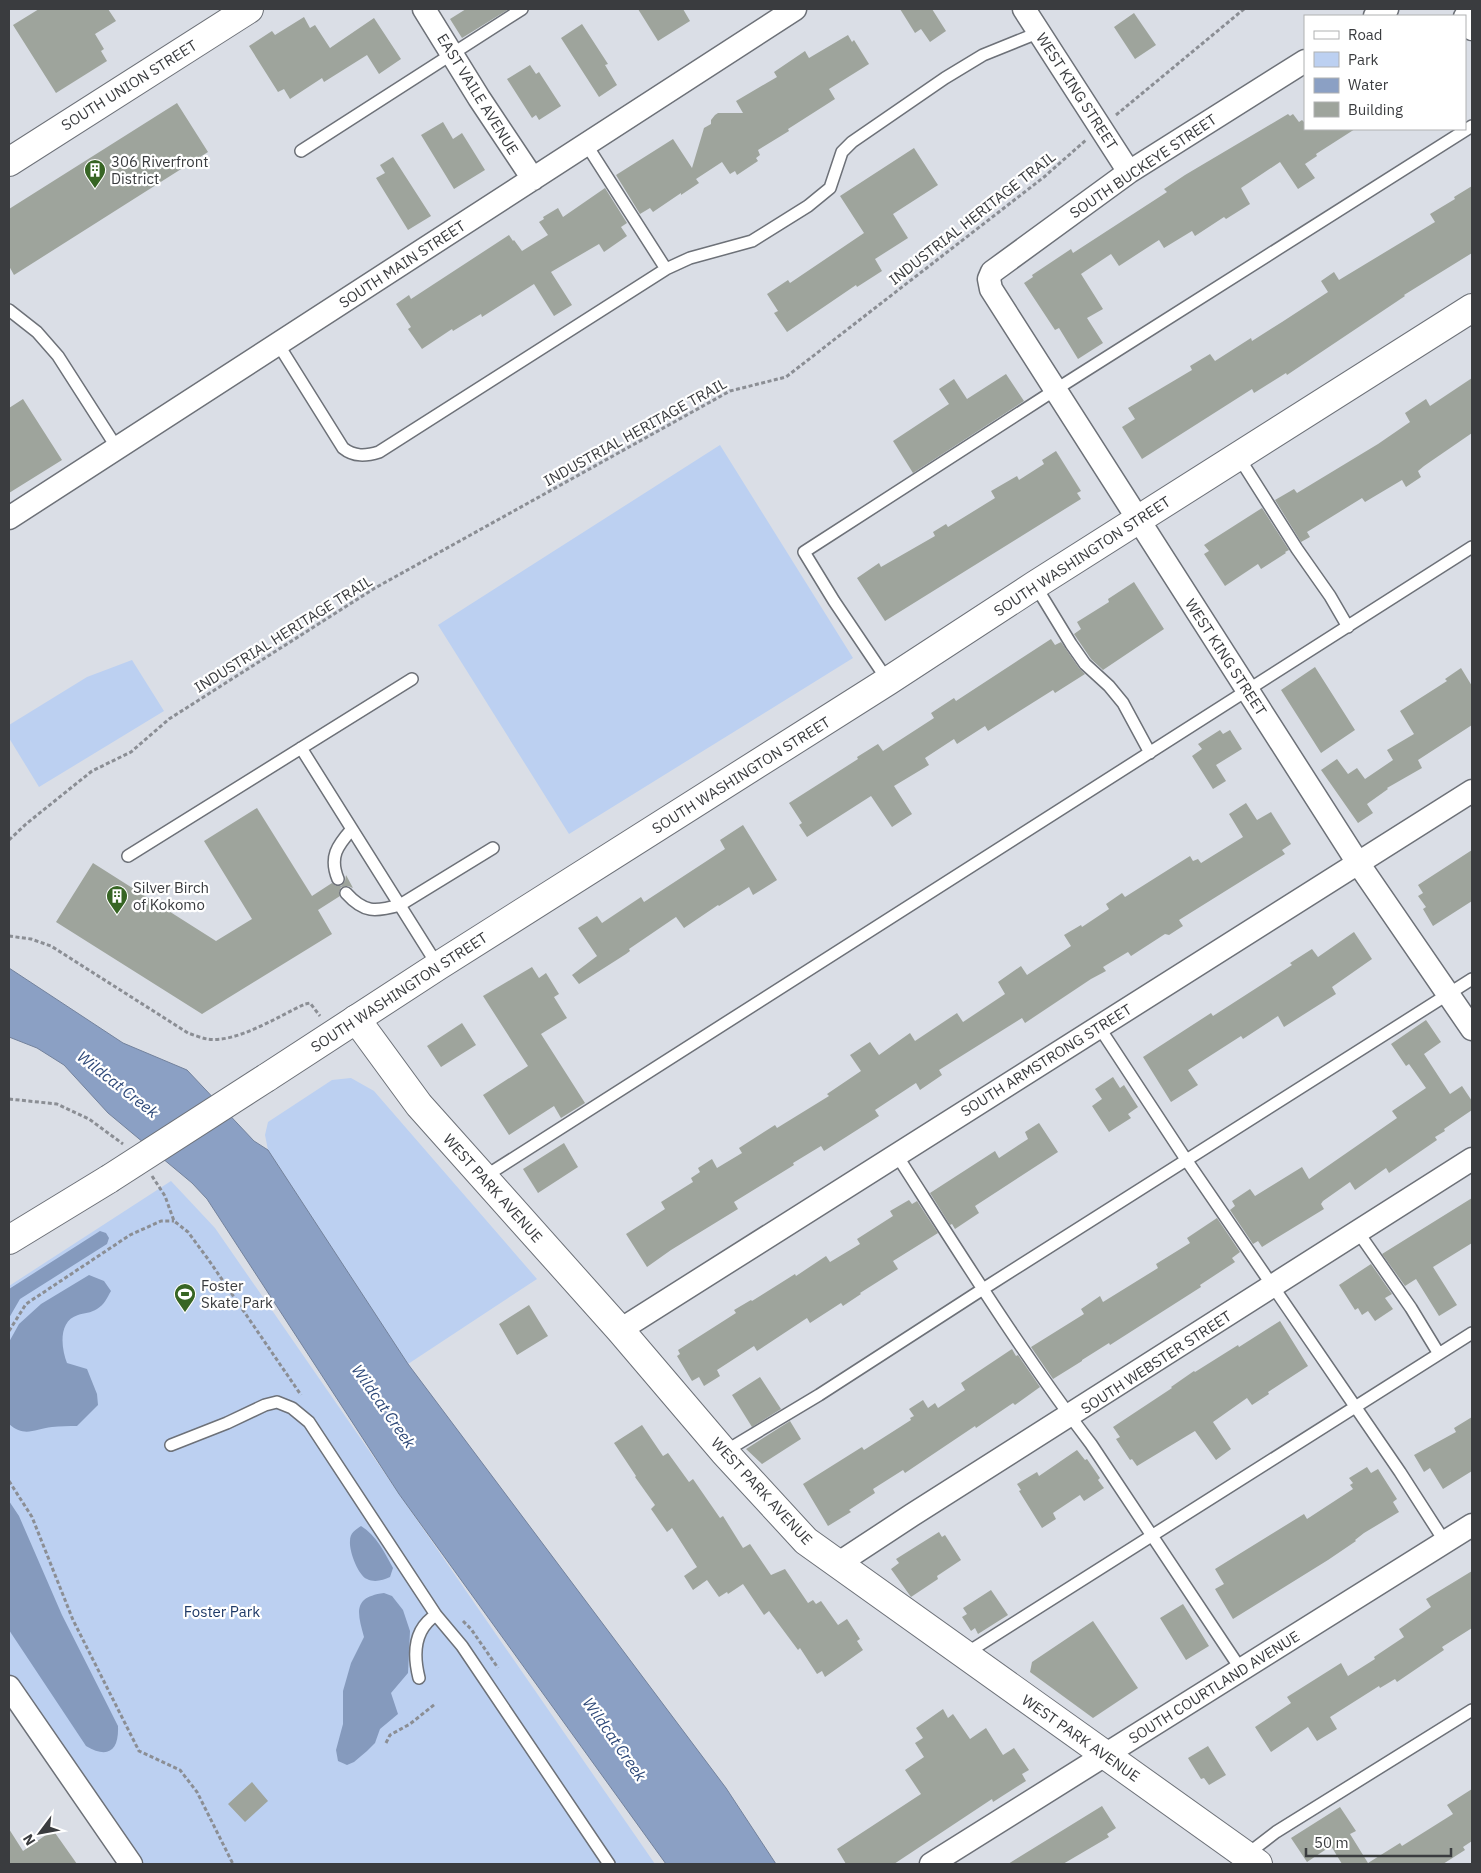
<svg xmlns="http://www.w3.org/2000/svg" width="1481" height="1873" viewBox="0 0 1481 1873" font-family="'IBM Plex Sans',sans-serif">
  <style>
    .green { fill: #bcd0f1 }
    .forest { fill: #859abd }
    .water { fill: #8ba0c4; stroke: #73829c }
    .building { fill: #9ea49c }
    .lines { fill: none; stroke-linecap: round; stroke-linejoin: round }
    .service-casing { stroke: #6d7178; stroke-width: 14 }
    .minor-casing { stroke: #6d7178; stroke-width: 25 }
    .tertiary-casing { stroke: #6d7178; stroke-width: 30 }
    .secondary-casing { stroke: #6d7178; stroke-width: 30 }
    .primary-casing { stroke: #6d7178; stroke-width: 30 }
    .path { stroke: #8b8e94; stroke-width: 3; stroke-dasharray: 4 2.5; stroke-linecap: butt }
    .service { stroke: #fff; stroke-width: 11 }
    .minor { stroke: #fff; stroke-width: 22 }
    .tertiary { stroke: #fff; stroke-width: 28 }
    .secondary { stroke: #fff; stroke-width: 28 }
    .primary { stroke: #fff; stroke-width: 28 }
    .primary-bridge-casing { stroke: #6d7178; stroke-width: 30; stroke-linecap: butt }
    .primary-bridge { stroke: #fff; stroke-width: 28 }
    .labels { text-anchor: middle; dominant-baseline: central; stroke-width: 4.5; stroke-linejoin: round; paint-order: stroke }
    .street-label { font-size: 15px; fill: #3a3c3f; stroke: #fff }
    .poi-label { font-size: 15px; fill: #3a3c3f; stroke: #fff; text-anchor: start }
    .park-label { font-size: 15px; fill: #1f3a68; stroke: #fff }
    .water-label { font-size: 16px; font-style: italic; fill: #2e4979; stroke: #fff }
  </style>
  <rect width="100%" height="100%" fill="#dadee6"/>
  <path class="green" d="M720 445 853 658 569 834 438 625Z
    M132 660 164 711 39 787 9 738V725L87 677Z
    M351 1078 374 1091 537 1279 408 1364 268 1150 265 1135 268 1122 332 1080Z
    M171 1181 215 1228 655 1864H141L9 1674V1286Z"/>
  <path class="forest" d="M100 1231 106 1233 109 1238 107 1244 20 1299 9 1318V1289Z
    M89 1275 104 1281 111 1291C107 1298 104 1305 97 1309 91 1313 84 1313 78 1315 58 1321 61 1348 67 1363L87 1369 97 1394 98 1405 77 1426C69 1426 60 1426 52 1427 34 1429 25 1438 9 1424V1342L19 1324 41 1304Z
    M9 1501 19 1516 62 1615 118 1726C119 1751 108 1759 86 1746L9 1630Z
    M361 1526C376 1535 385 1553 393 1568L390 1577C383 1580 375 1583 367 1579 358 1575 349 1551 350 1541 350 1533 355 1530 361 1526Z
    M384 1593 392 1596 403 1610 410 1631 408 1673 391 1693 398 1714 380 1729 375 1743 367 1751 354 1762 347 1765 338 1761 336 1750 343 1724V1691L351 1663 364 1637C357 1612 353 1597 384 1593Z"/>
  <path class="water" d="M9 968 123 1043 187 1070 254 1141 268 1150 408 1364 726 1788 776 1864H666L399 1494 207 1199 192 1183 108 1113 64 1065 37 1048 9 1037Z"/>
  <path class="building" d="M39 9H108L116 21 95 34 104 49 101 51 107 61 56 93 13 25Z
    M466 9H509L462 38 450 19Z
    M638 9H683L690 21 658 41Z
    M900 9H932L946 31 930 42 921 29 915 33Z
    M1134 13 1156 45 1135 59 1114 27Z
    M304 17 310 28 315 25 330 48 374 18 401 59 379 74 367 55 324 82 322 78 290 99 284 89 278 92 249 46 272 31 275 35Z
    M582 24 608 64 605 65 617 85 599 97 561 38Z
    M848 35 852 42 854 40 869 64 829 89 835 99 788 129 789 131 758 150 760 155 756 158 758 161 737 175 735 171 730 174 722 162 696 179 699 183 681 195V193L653 212 650 208 640 214 616 175 673 139 692 168 704 128 711 124V120L715 115 718 113H743L736 101 777 77 774 72 805 51 809 58Z
    M530 65 536 74 539 72 561 106 539 120 536 115 532 118 507 79Z
    M177 103 208 152 14 275 9 266V209Z
    M1288 114 1290 116 1293 114 1299 122 1302 120 1305 123V129H1355L1316 154 1317 156 1305 164 1315 178 1298 189 1280 162 1241 188 1250 204 1226 219 1224 217 1195 236 1192 231 1164 248 1159 240 1119 266 1111 254 1081 274 1103 309 1087 318 1103 343 1078 359 1059 328 1055 330 1024 283 1033 277 1032 275 1071 249 1073 253 1167 192 1164 189 1185 175Z
    M443 122 453 139 462 133 485 170 454 189 421 135Z
    M914 148 938 185 893 214 908 238 875 259 882 271 857 287 856 285 787 332 774 313 778 311 767 294 788 280 790 283 864 233 840 196Z
    M393 157 431 216 408 230 376 178 385 173 380 165Z
    M1472 186V253L1404 295 1405 296 1287 375 1286 373 1254 393 1252 389 1142 459 1122 427 1135 419 1128 408 1192 370 1190 366 1210 354 1215 361 1251 338 1252 341 1282 322 1328 292 1321 281 1334 272 1339 280 1435 222 1430 214 1455 199 1454 197Z
    M605 188 627 223 621 227 627 236 604 252 599 244 551 272 572 305 554 316 534 284 482 317 481 314 453 331 452 329 422 349 408 329 411 327 396 304 409 295 411 299 509 235 513 241 514 240 522 251 548 235 539 222 544 219 543 217 558 208 563 217Z
    M1006 374 1024 401 913 473 893 441 949 404 939 389 954 379 967 399Z
    M1472 378V433L1424 466 1418 471 1421 477 1406 487 1402 480 1365 502 1362 498 1307 532 1310 537 1301 542 1275 500 1294 489 1297 493 1378 444 1410 422 1405 413 1426 399 1430 406Z
    M23 399 62 460 9 493V408Z
    M1056 451 1081 491 1077 493 1081 499 885 621 857 578 879 563 881 567 935 536 933 532 946 524 948 527 995 498 991 491 1017 476 1019 480 1044 464 1042 460Z
    M1262 508 1289 550 1285 552 1286 553 1261 569 1258 564 1225 586 1204 554 1209 551 1204 545Z
    M1134 582 1164 629 1103 670 1091 659 1074 634 1081 629 1077 622 1109 602 1108 599Z
    M1051 639 1055 645 1061 642 1079 668 1085 674 1055 693 1053 690 988 731 985 726 957 744 954 739 925 758 929 765 894 786 912 814 892 827 871 796 807 837 799 825 802 823 789 803 858 759 857 757 878 744 883 751 934 718 931 713 954 698 956 701Z
    M1315 667 1355 730 1321 753 1281 690Z
    M1461 668 1472 686V725L1418 760 1422 768 1387 788 1388 789 1367 804 1373 813 1358 823 1321 770 1337 759 1348 774 1357 768 1365 779 1393 760 1387 750 1414 734 1400 711 1447 681 1445 679Z
    M1220 730 1223 734 1230 730 1242 749 1216 765 1226 781 1213 789 1192 756 1202 749 1198 744Z
    M1246 803 1257 820 1271 812 1291 844 1282 850 1285 854 1179 920 1183 926 1169 935 1165 934 1131 956 1128 952 1103 967 1106 971 1091 979 1025 1023 1022 1018 939 1070 942 1075 920 1090 916 1083 875 1110 879 1116 824 1151 821 1146 793 1163 794 1165 734 1202 738 1209 671 1250 647 1267 626 1234 665 1209 661 1202 693 1182 691 1178 700 1172 698 1168 712 1159 717 1168 742 1153 739 1148 775 1125 777 1128 829 1096 827 1094 861 1071 850 1055 870 1042 879 1055 910 1033 915 1041 957 1013 963 1022 1005 994 998 982 1021 966 1027 975 1071 946 1064 935 1081 925 1082 927 1109 909 1106 904 1122 893 1125 897 1190 856 1193 861 1198 859 1201 863 1243 837 1229 814Z
    M257 808 312 896 332 883 336 886H341L345 881 346 875 353 888 348 886 341 887 339 892 340 896 318 910 332 934 202 1014 56 922 93 863 216 941 252 919 204 841Z
    M743 825 777 880 753 895 749 887 719 906 718 905 684 928 676 917 629 949 630 951 626 954 579 984 572 975 597 956 578 928 597 916 602 923 641 897 644 902 725 849 720 840Z
    M1472 850V901L1433 926 1423 909 1426 907 1418 896 1423 893 1418 885Z
    M1354 932 1372 959 1332 987 1336 994 1284 1027 1278 1016 1243 1039 1241 1036 1188 1070 1198 1085 1171 1102 1143 1057 1211 1013 1213 1016 1292 965 1290 963 1312 949 1318 957Z
    M532 967 539 978 546 973 559 994 554 997 567 1018 541 1034 585 1103 561 1118 554 1106 509 1135 483 1095 528 1066 483 996Z
    M1426 1020 1441 1042 1424 1054 1450 1094 1462 1086 1472 1101V1110L1444 1129 1445 1131 1435 1137 1437 1140 1389 1173 1386 1168 1355 1190 1350 1182 1323 1201 1321 1204 1324 1209 1262 1247 1258 1241 1253 1244 1230 1210 1235 1206 1232 1201 1250 1189 1255 1196 1302 1167 1309 1179 1397 1118 1392 1111 1426 1088 1409 1064 1406 1066 1391 1044Z
    M462 1023 476 1045 441 1067 427 1046Z
    M1113 1077 1120 1088 1124 1085 1138 1107 1128 1114 1131 1118 1109 1132 1092 1106 1102 1099 1095 1089Z
    M1039 1123 1058 1152 975 1206 979 1213 955 1229 952 1224 950 1225 930 1193 995 1151 999 1158 1028 1139 1025 1132Z
    M564 1143 578 1167 538 1193 523 1169Z
    M1472 1198V1243L1433 1267 1457 1305 1439 1316 1416 1279 1405 1286 1382 1254Z
    M909 1200 912 1204 917 1201 938 1233 893 1261 898 1269 860 1293 861 1294 843 1306 841 1303 810 1323 807 1318 757 1351 754 1346 717 1370 720 1376 704 1386 699 1377 692 1381 677 1356 680 1354 678 1350 736 1313 734 1310 751 1300 752 1301 795 1274 796 1276 826 1256 830 1262 860 1244 857 1239 893 1216 890 1211Z
    M1217 1218 1240 1252 1232 1258 1235 1262 1200 1285 1201 1287 1110 1345 1109 1343 1082 1360V1361L1053 1379 1031 1347 1084 1314 1081 1309 1100 1296 1103 1302 1158 1268 1156 1264 1190 1243 1187 1238Z
    M1371 1264 1392 1294 1385 1298 1393 1309 1375 1321 1368 1311 1362 1315 1358 1308 1355 1310 1339 1285Z
    M529 1305 548 1336 517 1355 499 1324Z
    M1280 1321 1308 1366 1268 1392 1269 1394 1252 1405 1247 1398 1213 1422 1231 1449 1216 1460 1195 1431 1137 1466 1132 1459 1130 1460 1116 1439 1120 1437 1113 1427 1172 1388 1171 1387 1194 1371 1195 1372 1238 1345 1239 1347Z
    M1012 1349 1016 1356 1018 1355 1040 1387 1015 1405 1013 1403 976 1428 975 1426 905 1473 903 1470 873 1489 875 1493 849 1510 851 1512 828 1526 803 1484 862 1447 864 1450 911 1420 910 1418 914 1416 909 1409 923 1400 928 1408 935 1403 938 1408 965 1390 961 1383Z
    M760 1377 781 1409 752 1427 732 1395Z
    M1472 1417V1471L1443 1489 1430 1468 1424 1472 1414 1455 1456 1432 1454 1428Z
    M790 1421 801 1439 762 1464 746 1449Z
    M642 1425 663 1456 668 1453 689 1482 693 1479 720 1518 723 1516 743 1548 750 1544 771 1575 785 1569 808 1603 813 1600 816 1604 821 1601 838 1625 847 1619 860 1639 857 1641 863 1650 825 1677 822 1671 817 1674 800 1648 798 1650 769 1611 764 1615 743 1584 728 1594 727 1592 719 1597 707 1580 693 1590 684 1576 697 1567 672 1528 667 1532 651 1509 655 1505 635 1477 636 1476 614 1443Z
    M1077 1450 1085 1460 1087 1459 1100 1478 1098 1480 1104 1488 1084 1501 1080 1495 1053 1513 1056 1519 1042 1528 1019 1491 1021 1490 1017 1484 1037 1472 1039 1476Z
    M1367 1467 1371 1473 1378 1469 1397 1499 1393 1502 1399 1512 1364 1533 1355 1540 1356 1541 1328 1560 1233 1619 1215 1589 1224 1584 1215 1569 1304 1514 1307 1519 1353 1489 1350 1485 1353 1483 1349 1478Z
    M939 1532 942 1537 945 1535 961 1560 937 1576 938 1579 911 1597 891 1569 899 1563 896 1559Z
    M1472 1571V1628L1442 1647 1444 1650 1397 1682 1395 1679 1380 1688 1379 1686 1330 1717 1337 1729 1317 1741 1308 1727 1271 1752 1255 1727 1291 1703 1287 1697 1341 1663 1348 1676 1375 1659 1374 1657 1404 1637 1399 1629 1431 1607 1426 1599Z
    M991 1590 1008 1615 978 1634 975 1628 971 1631 962 1617 967 1614 963 1608Z
    M1183 1604 1209 1646 1186 1660 1160 1618Z
    M1093 1621 1138 1688 1093 1718 1030 1672 1032 1662Z
    M943 1709 948 1718 953 1714 970 1739 986 1728 1003 1755 1014 1748 1029 1770 1022 1774 1026 1781 993 1802 992 1799 894 1864H846L837 1849 921 1794 905 1770 924 1757 915 1743 923 1738 916 1728Z
    M1208 1746 1226 1775 1209 1785 1204 1778 1201 1779 1188 1758Z
    M252 1782 268 1801 245 1822 228 1804Z
    M1472 1789V1841L1463 1847 1465 1850 1443 1864H1342L1331 1846 1307 1862 1291 1838 1340 1807 1356 1831 1350 1834 1368 1863 1400 1843 1402 1846 1453 1814 1447 1805Z
    M1102 1806 1116 1828 1107 1834 1109 1837 1063 1864H1008Z
    M9 1829 23 1851 53 1830 77 1864H9Z"/>
  <g class="lines">
    <g class="service-casing">
      <path id="service" d="M586 144 666 269
        M301 151 522 9
        M9 310 37 332 58 356 117 448
        M278 344 343 448C354 457 366 456 379 452L666 269 690 258 752 241 808 206 830 188 842 152 852 142 945 78 983 55 1040 32
        M1238 456 1297 549 1330 596 1348 627
        M1035 585 1071 644 1085 664 1109 686 1123 703 1150 753
        M888 681 834 601 804 552 1055 390 1472 126
        M301 748 438 966
        M128 856 412 679
        M338 879C329 857 337 846 352 829
        M346 893C364 913 375 912 400 905L493 848
        M1099 1027 1187 1161 1400 1472 1445 1542
        M896 1154C959 1252 1021 1352 1091 1444L1242 1671
        M484 1177 1472 547
        M1358 1232 1411 1308 1439 1354
        M171 1445 227 1423 265 1405 277 1402 292 1408 309 1422 436 1615 462 1646 609 1864
        M724 1452 819 1395 983 1289 1472 979
        M965 1654 1472 1333
        M419 1678C413 1654 414 1629 436 1615
        M1246 1855 1276 1832 1472 1710"/>
    </g>
    <g class="minor-casing">
      <path id="minor" d="M424 9 479 98 533 179
        M1024 9 1129 172
        M1375 16 1387 9
        M1465 17 1472 29
        M1305 61 1129 172 992 272 989 279 991 289 1358 863 1472 1029
        M9 518 795 9
        M620 1330 1472 791
        M839 1563 912 1515 1472 1159
        M9 1687 131 1864
        M931 1864 1472 1525"/>
    </g>
    <g class="tertiary-casing">
      <path id="tertiary" d="M9 162 249 9"/>
    </g>
    <g class="secondary-casing">
      <path id="secondary" d="M356 1019 419 1105 620 1330 724 1452 806 1541 1258 1864"/>
    </g>
    <g class="primary-casing">
      <path id="primary" d="M266 1078 438 966 888 681 1035 585 1472 308
        M9 1240 109 1179"/>
    </g>
    <path class="path" d="M1116 115 1244 9
      M9 840 26 824 92 771 131 752 169 719 375 588 730 391 786 377 1044 177 1086 140
      M9 936 31 939 51 946 188 1033C194 1035 201 1038 207 1039 235 1044 279 1016 305 1004L310 1003 320 1016
      M9 1099 57 1104 89 1119 123 1144
      M152 1176 165 1196 174 1221 188 1232 208 1259 301 1395
      M9 1331 26 1304 130 1235 161 1221H174
      M9 1481 32 1517 73 1620 139 1751 180 1770 197 1792 233 1864
      M463 1621 471 1629 498 1668
      M386 1743 390 1735 410 1724 435 1704"/>
    <use href="#service" class="service"/>
    <use href="#minor" class="minor"/>
    <use href="#tertiary" class="tertiary"/>
    <use href="#secondary" class="secondary"/>
    <use href="#primary" class="primary"/>
    <g class="primary-bridge-casing">
      <path id="primary-bridge" d="M109 1179 266 1078"/>
    </g>
    <use href="#primary-bridge" class="primary-bridge"/>
  </g>
  <defs>
    <g id="building-pin" transform="scale(1.125)"><path d="M0 17L-7.5 6A9.5 9.5 0 1 1 7.5 6Z" fill="#376524" stroke="#fff"/><path d="M-4-6H4V6H1V3H-1V6H-4ZM-2.5-4.3h1.7v1.8h-1.7ZM.8-4.3h1.7v1.8H.8ZM-2.5-1h1.7V.8h-1.7ZM.8-1h1.7V.8H.8Z" fill="#fff"/></g>
    <g id="stadium-pin" transform="scale(1.125)"><path d="M0 17L-7.5 6A9.5 9.5 0 1 1 7.5 6Z" fill="#376524" stroke="#fff"/><path d="M0-5a6.5 5 0 1 0 0 10a6.5 5 0 1 0 0-10ZM-3.5-1.8h7v3.6h-7Z" fill="#fff"/></g>
  </defs>
  <g fill-rule="evenodd">
    <use href="#building-pin" x="95" y="170"/>
    <use href="#building-pin" x="117" y="896"/>
    <use href="#stadium-pin" x="185" y="1294"/>
  </g>
  <g class="labels">
    <g class="street-label">
      <text transform="translate(129 85) rotate(-32)">SOUTH UNION STREET</text>
      <text transform="translate(1077 91) rotate(57)">WEST KING STREET</text>
      <text transform="translate(478 94) rotate(58)">EAST VAILE AVENUE</text>
      <text transform="translate(1143 166) rotate(-34)">SOUTH BUCKEYE STREET</text>
      <text transform="translate(972 218) rotate(-38)">INDUSTRIAL HERITAGE TRAIL</text>
      <text transform="translate(402 264) rotate(-33)">SOUTH MAIN STREET</text>
      <text transform="translate(635 432) rotate(-29)">INDUSTRIAL HERITAGE TRAIL</text>
      <text transform="translate(1082 556) rotate(-33)">SOUTH WASHINGTON STREET</text>
      <text transform="translate(283 634) rotate(-32)">INDUSTRIAL HERITAGE TRAIL</text>
      <text transform="translate(1226 657) rotate(57)">WEST KING STREET</text>
      <text transform="translate(741 775) rotate(-32)">SOUTH WASHINGTON STREET</text>
      <text transform="translate(399 992) rotate(-33)">SOUTH WASHINGTON STREET</text>
      <text transform="translate(1046 1060) rotate(-32)">SOUTH ARMSTRONG STREET</text>
      <text transform="translate(493 1188) rotate(48)">WEST PARK AVENUE</text>
      <text transform="translate(1156 1362) rotate(-33)">SOUTH WEBSTER STREET</text>
      <text transform="translate(762 1491) rotate(47)">WEST PARK AVENUE</text>
      <text transform="translate(1214 1687) rotate(-32)">SOUTH COURTLAND AVENUE</text>
      <text transform="translate(1081 1738) rotate(35)">WEST PARK AVENUE</text>
    </g>
    <g class="poi-label">
      <text x="111" y="161">306 Riverfront<tspan x="111" dy="17">District</tspan></text>
      <text x="133" y="887">Silver Birch<tspan x="133" dy="17">of Kokomo</tspan></text>
      <text x="201" y="1285">Foster<tspan x="201" dy="17">Skate Park</tspan></text>
    </g>
    <g class="park-label">
      <text x="222" y="1611">Foster Park</text>
    </g>
    <g class="water-label">
      <text transform="translate(118 1084) rotate(38)">Wildcat Creek</text>
      <text transform="translate(384 1406) rotate(55)">Wildcat Creek</text>
      <text transform="translate(615 1739) rotate(55)">Wildcat Creek</text>
    </g>
  </g>
  <rect width="1481" height="1873" fill="none" stroke="#3a3c3f" stroke-width="20"/>
  <rect x="1304" y="15" width="162" height="115" fill="#ffffff" stroke="#b0b1b2"/>
  <rect x="1314" y="31" width="25" height="8" fill="#ffffff" stroke="#b0b1b2"/>
  <text x="1348" y="40" font-size="15" fill="#3a3c3f">Road</text>
  <rect x="1314" y="52" width="25" height="15" fill="#bcd0f1" stroke="#b0b1b2"/>
  <text x="1348" y="65" font-size="15" fill="#3a3c3f">Park</text>
  <rect x="1314" y="78" width="25" height="15" fill="#8ba0c4" stroke="#b0b1b2"/>
  <text x="1348" y="90" font-size="15" fill="#3a3c3f">Water</text>
  <rect x="1314" y="102" width="25" height="15" fill="#9ea49c" stroke="#b0b1b2"/>
  <text x="1348" y="115" font-size="15" fill="#3a3c3f">Building</text>
  <g transform="translate(40 1833) rotate(238)" stroke="#ffffff" stroke-width="4" paint-order="stroke">
  <path d="M0-4L9 19L0 12L-9 19Z" fill="#3a3c3f"/>
  <text y="-8" font-size="14" font-weight="bold" text-anchor="middle" fill="#3a3c3f">N</text>
  </g>
  <path d="M1306 1848v8h145v-8" fill="none" stroke="#3a3c3f" stroke-width="2.5"/>
  <text x="1314" y="1848" font-size="15" fill="#3a3c3f" stroke="#ffffff" stroke-width="4" paint-order="stroke">50 m</text>
</svg>
